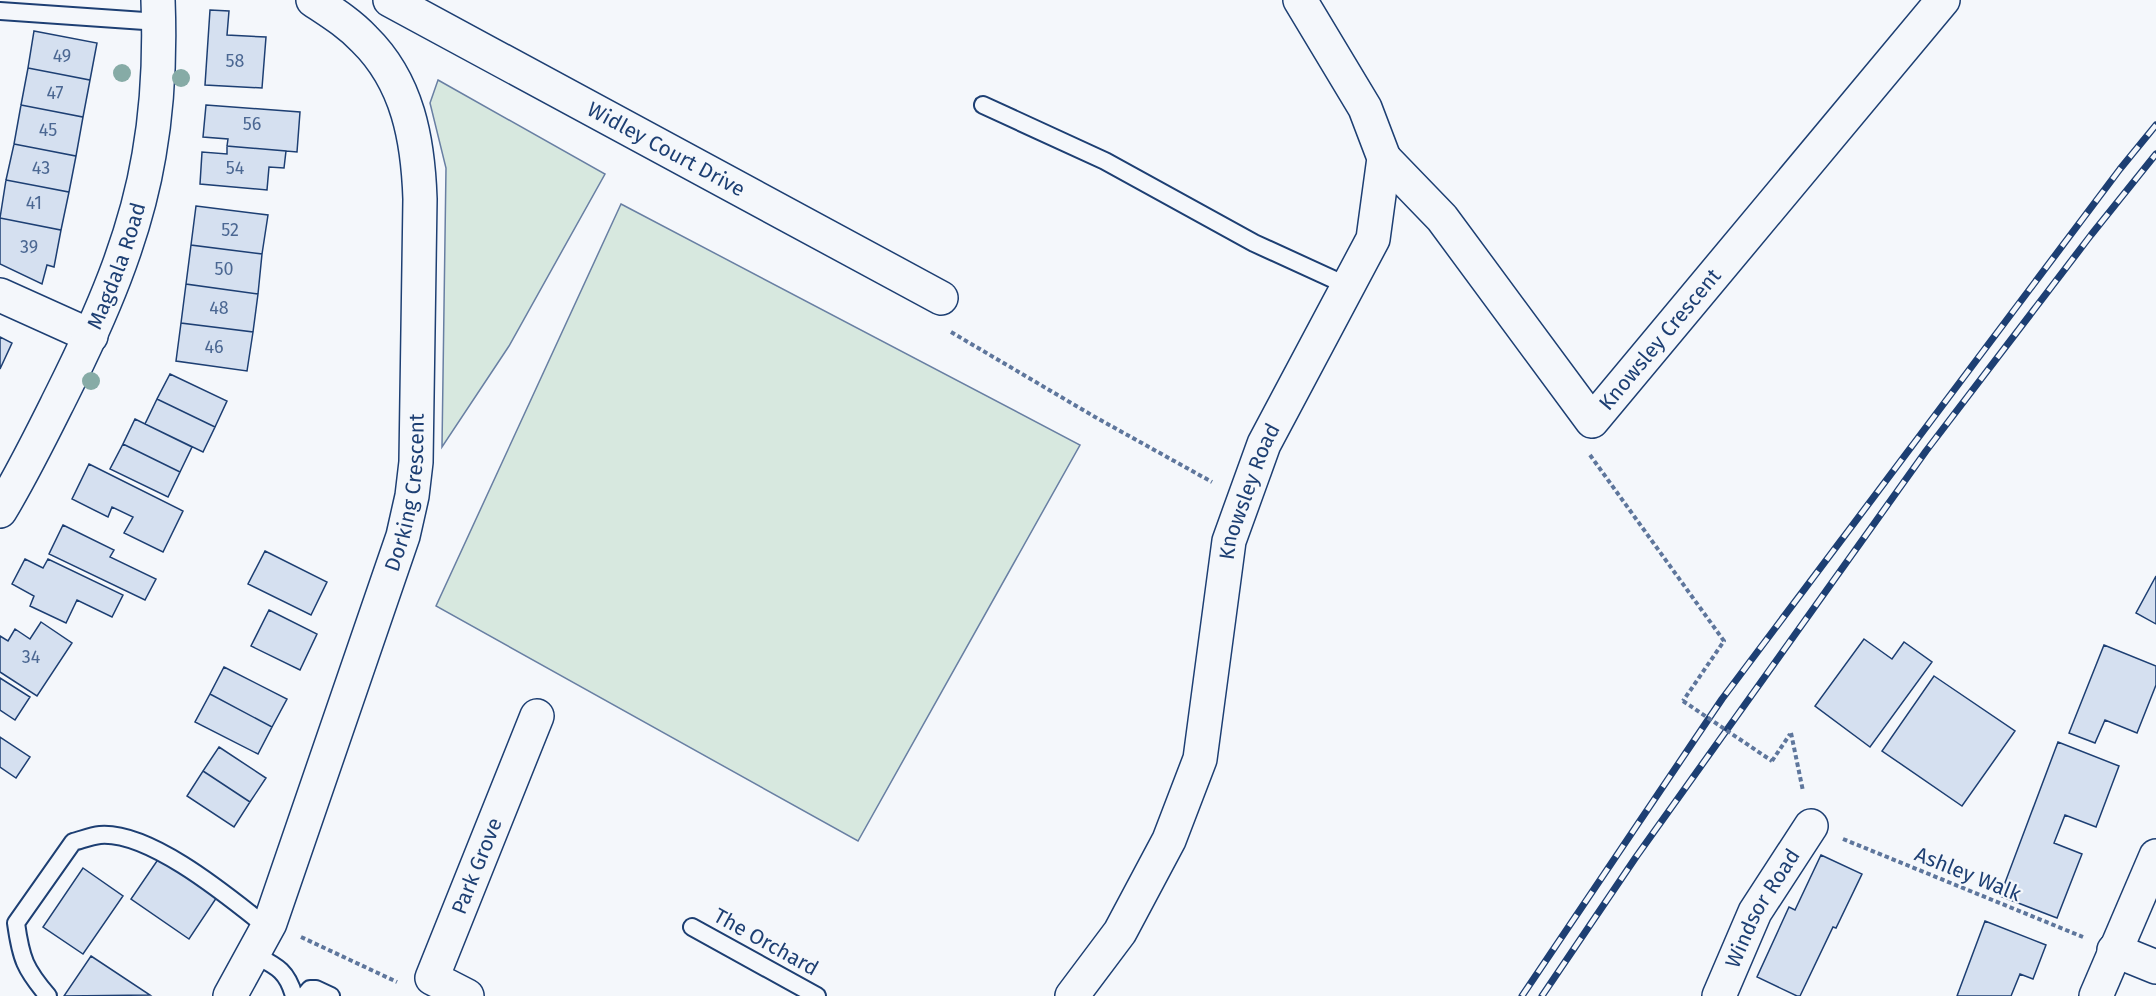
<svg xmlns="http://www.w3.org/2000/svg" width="2156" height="996" viewBox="0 0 2156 996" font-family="'Fira Sans',sans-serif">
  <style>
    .green { fill: #d7e8df; stroke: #687fa3; stroke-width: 1.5 }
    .building { fill: #d5e0f0; stroke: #1d3f73; stroke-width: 1.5 }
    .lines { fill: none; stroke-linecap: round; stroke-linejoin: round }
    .lane-casing { stroke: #1d3f73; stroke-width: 20 }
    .street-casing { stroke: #1d3f73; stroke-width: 36 }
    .secondary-casing { stroke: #1d3f73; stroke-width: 36 }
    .path { stroke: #5e769c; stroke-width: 4; stroke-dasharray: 4.5 3; stroke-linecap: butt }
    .lane { stroke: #f4f7fb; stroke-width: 16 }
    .street { stroke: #f4f7fb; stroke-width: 33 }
    .secondary { stroke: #f4f7fb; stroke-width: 33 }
    .rail-casing { stroke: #1d3f73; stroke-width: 7 }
    .rail { stroke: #f4f7fb; stroke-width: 4.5; stroke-dasharray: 14; stroke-linecap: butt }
    .path-bridge { stroke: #5e769c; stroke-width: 4; stroke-dasharray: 4.5 3; stroke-linecap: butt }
    .tree { fill: #86aba6 }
    .labels { text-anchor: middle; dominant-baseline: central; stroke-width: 4.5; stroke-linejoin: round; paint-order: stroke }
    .number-label { font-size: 18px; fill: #4b6792 }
    .street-label { font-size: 21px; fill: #1d3f73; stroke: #f4f7fb }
  </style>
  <rect width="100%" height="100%" fill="#f4f7fb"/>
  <path class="green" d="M438 80 605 174 509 346 442 447 446 168 430 103Z
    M621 204 1080 445 858 841 436 606Z"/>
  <path class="building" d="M210 10 229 11 227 35 266 37 262 88 205 85Z
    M34 31 97 43 90 80 28 68Z
    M28 68 90 80 83 117 21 105Z
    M21 105 83 117 76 156 14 144Z
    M206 105 300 112 297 152 227 146 228 139 203 137Z
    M14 144 76 156 69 192 6 180Z
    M227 146 286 151 284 168 269 167 267 190 200 184 202 152 227 154Z
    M6 180 69 192 61 230 0 218Z
    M196 206 268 215 262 254 191 245Z
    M0 218 61 230 54 267 47 265 42 284 0 264Z
    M191 245 262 254 258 294 186 284Z
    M186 284 258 294 253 332 181 323Z
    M181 323 253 332 247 371 176 361Z
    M0 337 12 343 0 369Z
    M170 374 227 401 215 427 157 399Z
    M157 399 215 427 203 452 145 424Z
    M135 419 192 447 180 472 123 444Z
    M123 444 180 472 168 497 110 469Z
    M89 464 183 511 163 552 124 533 133 517 112 507 108 517 72 499Z
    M63 525 114 550 110 557 156 579 145 600 49 554Z
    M265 551 327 582 311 615 248 584Z
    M25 559 43 568 48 559 123 595 112 617 77 600 66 623 30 606 34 596 12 584Z
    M2156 576V624L2136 613Z
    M269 610 317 634 300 670 251 646Z
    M41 622 72 643 37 696 0 672V636L8 641 15 629 30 639Z
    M1864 639 1892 659 1904 642 1932 662 1870 747 1815 706Z
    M2104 645 2156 666V685L2137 733 2105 720 2095 743 2069 733Z
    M224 667 287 699 272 727 210 694Z
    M1934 676 2015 731 1962 806 1882 751Z
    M0 678 30 697 15 720 0 710Z
    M210 694 272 727 258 754 195 722Z
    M0 737 30 757 16 778 0 767Z
    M2058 742 2119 766 2096 827 2065 815 2054 843 2082 854 2057 918 2000 896Z
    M219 747 266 778 250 802 203 771Z
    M203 771 250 802 234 827 187 796Z
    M1821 855 1862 874 1836 928 1833 927 1800 996H1797L1757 977 1789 907 1795 910Z
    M159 858 217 897 189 939 131 899Z
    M83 868 123 896 83 954 43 927Z
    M1985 921 2046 945 2033 979 2020 974 2011 996H1957Z
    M91 956 150 995 64 996Z"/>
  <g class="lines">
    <g class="lane-casing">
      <path id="lane" d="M0 11 159 22
        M983 105 1105 161 1254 243 1348 286
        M692 927 817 996
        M253 954C276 966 287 970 294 996
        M48 996C25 969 21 959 16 923L73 842C81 840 91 836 100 835 150 831 229 897 268 928
        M304 996 310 989H316L331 996"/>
    </g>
    <g class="street-casing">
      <g id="street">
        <path id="s1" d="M390 0 941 298"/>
        <path id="s2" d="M1384 158 1442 218 1592 421 1943 0"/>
        <path d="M0 295 91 336"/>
        <path id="s3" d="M0 511C23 473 42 434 62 394 100 318 135 239 149 155 158 104 160 51 158 0"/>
        <path d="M2114 950 2156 967"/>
        <path id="s4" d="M230 996 270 923 403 536 412 496 416 462 420 199C418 140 408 82 364 39 349 23 331 12 313 0"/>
        <path id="s5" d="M467 996 432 978 537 716"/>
        <path id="s6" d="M1719 996 1755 912 1811 826"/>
        <path d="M2096 996 2156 856"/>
      </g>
    </g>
    <g class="secondary-casing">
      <g id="secondary">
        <path id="s7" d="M1072 996 1120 932 1169 840 1200 759 1229 541 1264 444 1373 239 1384 158 1365 108 1300 0"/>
      </g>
    </g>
    <path class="path" d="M951 332 1095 417 1212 482
      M1590 455 1724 641 1683 701
      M1791 733 1803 791
      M1772 761 1790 734
      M1843 839 2083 937
      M301 937 397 982"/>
    <use href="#lane" class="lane"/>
    <use href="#street" class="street"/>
    <use href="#secondary" class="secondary"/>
    <g class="rail-casing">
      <path id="rail" d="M1522 996 1722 699 2120 169 2156 125
        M1542 996 1636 857 1926 451 2091 235 2156 154"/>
    </g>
    <use href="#rail" class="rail"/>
    <path class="path-bridge" d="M1683 701 1772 761"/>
  </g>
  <g class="tree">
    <circle cx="122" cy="73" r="9"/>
    <circle cx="181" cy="78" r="9"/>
    <circle cx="91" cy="381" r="9"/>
  </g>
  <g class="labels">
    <g class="number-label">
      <text x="62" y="56">49</text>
      <text x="235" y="61">58</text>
      <text x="55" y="93">47</text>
      <text x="252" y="124">56</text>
      <text x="48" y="130">45</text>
      <text x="41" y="168">43</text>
      <text x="235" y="168">54</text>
      <text x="34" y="203">41</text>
      <text x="230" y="230">52</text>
      <text x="29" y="247">39</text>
      <text x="224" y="269">50</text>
      <text x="219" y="308">48</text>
      <text x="214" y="347">46</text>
      <text x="31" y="657">34</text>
    </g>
    <g class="street-label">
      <text stroke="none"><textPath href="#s1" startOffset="314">Widley Court Drive</textPath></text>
      <text stroke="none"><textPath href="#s3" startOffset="272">Magdala Road</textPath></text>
      <text stroke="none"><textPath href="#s2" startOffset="442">Knowsley Crescent</textPath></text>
      <text stroke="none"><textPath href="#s4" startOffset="536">Dorking Crescent</textPath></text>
      <text stroke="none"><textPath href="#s7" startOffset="544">Knowsley Road</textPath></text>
      <text stroke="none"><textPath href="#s5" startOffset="160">Park Grove</textPath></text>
      <text transform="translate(1968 874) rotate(22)">Ashley Walk</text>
      <text stroke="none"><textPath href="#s6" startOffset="98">Windsor Road</textPath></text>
      <text transform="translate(766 942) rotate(29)">The Orchard</text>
    </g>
  </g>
</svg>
